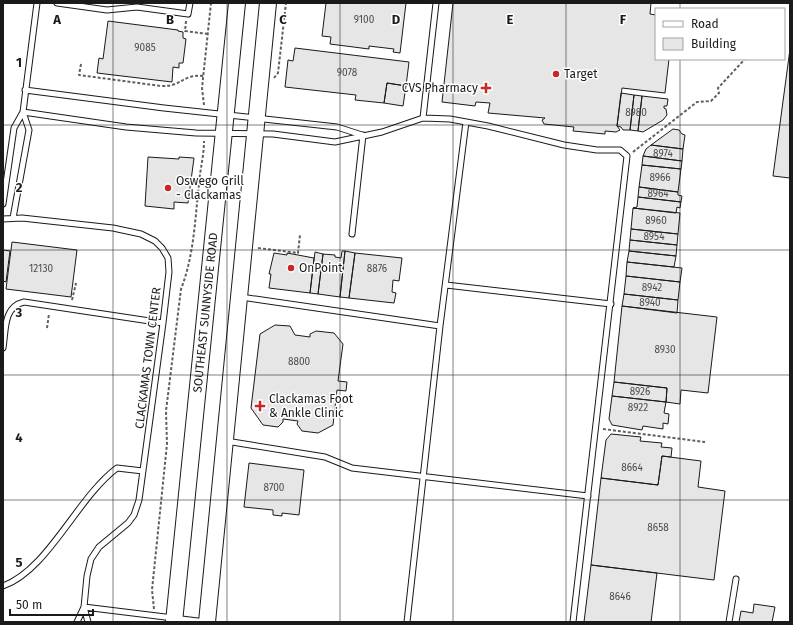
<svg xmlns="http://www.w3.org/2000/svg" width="793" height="625" viewBox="0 0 793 625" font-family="'Fira Sans',sans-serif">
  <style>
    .building { fill: #e6e6e6; stroke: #1a1a1a }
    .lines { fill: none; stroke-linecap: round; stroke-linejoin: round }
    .service-casing { stroke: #1a1a1a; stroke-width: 7 }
    .primary-casing { stroke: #1a1a1a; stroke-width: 18 }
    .path { stroke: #5f5f5f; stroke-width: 2; stroke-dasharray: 3 2; stroke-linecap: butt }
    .service { stroke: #fff; stroke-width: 5 }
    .primary { stroke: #fff; stroke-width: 16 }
    .grid { fill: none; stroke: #1a1a1a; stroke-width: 1; stroke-opacity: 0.55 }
    .poi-dot { fill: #c62828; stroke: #fff; stroke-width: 1.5 }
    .labels { text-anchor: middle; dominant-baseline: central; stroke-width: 3; stroke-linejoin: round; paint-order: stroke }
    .number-label { font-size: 10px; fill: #4d4d4d }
    .poi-label { font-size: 12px; fill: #1a1a1a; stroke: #fff; text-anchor: start }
    .street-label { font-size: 12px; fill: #1a1a1a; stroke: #fff }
    .grid-label { font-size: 13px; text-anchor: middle; font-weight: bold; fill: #1a1a1a; stroke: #fff; stroke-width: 3; stroke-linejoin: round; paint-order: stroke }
  </style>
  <rect width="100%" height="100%" fill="#fff"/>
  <path class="building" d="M326 3H406L400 53 393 52 394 49 369 46V49L330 44 331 37 322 36Z
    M453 3H651L650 14 656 15V59H669L665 93 622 88 617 126 620 130 616 132 605 131V134L573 131 574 127 544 124 542 120 545 118 488 113 490 103 476 102 475 106 442 102Z
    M108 21 178 30V31L183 32V38L186 39 183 63H179V68L173 67 172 82 97 73 99 58 103 59Z
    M295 48 409 62 406 86 387 83 384 103 355 100 356 95 285 87 288 60 293 61Z
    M790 49V178L773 176Z
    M387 83 406 86 403 106 384 103Z
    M621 93 634 95 630 130H623L621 127 617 126Z
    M634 95 642 96 638 131 630 130Z
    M642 96 668 99 667 106H664V108L666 109 667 115 663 120 643 132 638 131Z
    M673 129 679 130 682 134 685 135 683 149 651 145Z
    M651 145 683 149 682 161 643 156 646 149Z
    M643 156 682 161 681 169 642 165Z
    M148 157 179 159V157L194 158 188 203 174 202V209L145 206Z
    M642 165 681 169 678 192 639 187Z
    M639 187 678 192V195L682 196 681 202 638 197Z
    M638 197 681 202 680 208 677 207 676 213 633 208 637 207Z
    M633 208 680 213 678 234 631 229Z
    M631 229 678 234 677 245 630 240Z
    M630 240 677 245 676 256 629 251Z
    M12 242 77 250 71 297 6 289Z
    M3 250 10 251 6 282 3 281Z
    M342 251H345L340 297 318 294 323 254 335 255V257L341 258Z
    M345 251 355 253 349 298 340 297Z
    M629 251 676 256 674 267 627 262Z
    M315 252 323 254 318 294 310 293Z
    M274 253 287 255V253L314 258 310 293 269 288 271 274H269Z
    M355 253 402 258 399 281 393 280 392 292 396 293 394 303 349 298Z
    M627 262 682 268 680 282 626 276Z
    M626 276 680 282 678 300 624 294Z
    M624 294 678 300 677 313 622 306Z
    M622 306 717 317 708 393 681 390 680 404 666 402 667 388 614 382Z
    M275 325 290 326 295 335 310 337V334L316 331 334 333 343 344 338 381 347 382 346 391 337 390 333 425 318 433 302 431 297 424 298 421 283 419V422L278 427 263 425 251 408 260 334Z
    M614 382 667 388 666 402 612 396Z
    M612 396 666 402 664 413 669 414 668 424 663 423V429L643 426 642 430 612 425 609 419Z
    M611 434 641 437 640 441 662 443 661 447 672 448 671 457 662 456 658 485 601 478 606 440Z
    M662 456 701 461 698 487 725 491 714 580 591 565 601 478 658 485Z
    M249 463 304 470 299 515 282 513V516L273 515V510L244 507Z
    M591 565 657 573 651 622H584Z
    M754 604 775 607 772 622H739L741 611 753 613Z"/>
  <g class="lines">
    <g class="service-casing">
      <path id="service" d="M57 3 107 10 137 7 188 14 190 3
        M25 90 164 108 337 127 362 135
        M23 112 126 127 196 133 273 134 335 142 382 132 423 118 450 119 488 126 564 145 597 150H620L627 156 573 622
        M423 118 436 3
        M3 204 14 128 23 112 37 3
        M13 218 29 130 23 112
        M3 219 22 218 113 228 141 234 155 241 162 248 168 258 169 272 163 323 139 500 134 515 128 523 99 547 91 559 87 576 84 607 77 622
        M352 234 363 135
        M446 285 611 304
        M241 297 440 326 466 122
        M3 348C6 330 3 307 24 302L163 323
        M226 441 325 457 352 468 588 496
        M3 586C48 570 77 498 117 468L143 471
        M84 607 206 622
        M84 607 88 622
        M407 622 440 326
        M729 622 736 579"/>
    </g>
    <g class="primary-casing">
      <g id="primary">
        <path id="s1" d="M174 622 237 3"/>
        <path d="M207 622 268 3"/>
      </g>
    </g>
    <path class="path" d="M186 21 185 31 208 34
      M81 64 79 75 161 86C182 87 182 74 203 76
      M274 78 278 73 286 3
      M204 105 202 88 211 3
      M633 152 697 102 711 101 719 93 718 88 745 59
      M258 248 298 253 300 235
      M72 300 76 283
      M47 328 49 314
      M603 429 705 442
      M154 609 152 590 167 444 166 411 181 289C194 256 195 219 199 184 200 169 204 156 204 141"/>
    <use href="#service" class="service"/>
    <use href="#primary" class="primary"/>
  </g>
  <path class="grid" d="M113 3V622M227 3V622M340 3V622M453 3V622M566 3V622M680 3V9M680 59V622M3 125H790M3 250H790M3 375H790M3 500H790"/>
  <g class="poi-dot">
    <circle cx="556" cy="74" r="4"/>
    <path d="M484 82h4v4h4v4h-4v4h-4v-4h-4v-4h4z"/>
    <circle cx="168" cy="188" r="4"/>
    <circle cx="291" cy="268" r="4"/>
    <path d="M258 400h4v4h4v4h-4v4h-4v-4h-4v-4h4z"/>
  </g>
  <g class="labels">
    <g class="number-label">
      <text x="364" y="20">9100</text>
      <text x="145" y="48">9085</text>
      <text x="347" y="73">9078</text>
      <text x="636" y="113">8980</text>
      <text x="663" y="154">8974</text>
      <text x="660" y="178">8966</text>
      <text x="658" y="194">8964</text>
      <text x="656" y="221">8960</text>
      <text x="654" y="237">8954</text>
      <text x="41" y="269">12130</text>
      <text x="377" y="269">8876</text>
      <text x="652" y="288">8942</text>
      <text x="650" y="303">8940</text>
      <text x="665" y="350">8930</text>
      <text x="299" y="362">8800</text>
      <text x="640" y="392">8926</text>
      <text x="638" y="408">8922</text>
      <text x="632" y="468">8664</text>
      <text x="274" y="488">8700</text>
      <text x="658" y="528">8658</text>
      <text x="620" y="597">8646</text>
    </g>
    <g class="poi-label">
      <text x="564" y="74">Target</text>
      <text x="478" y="88" text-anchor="end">CVS Pharmacy</text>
      <text x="176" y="181">Oswego Grill<tspan x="176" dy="14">- Clackamas</tspan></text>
      <text x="299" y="268">OnPoint</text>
      <text x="269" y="399">Clackamas Foot<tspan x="269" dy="14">&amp; Ankle Clinic</tspan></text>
    </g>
    <g class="street-label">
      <text stroke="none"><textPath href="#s1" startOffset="311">SOUTHEAST SUNNYSIDE ROAD</textPath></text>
      <text transform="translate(148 358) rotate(-83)">CLACKAMAS TOWN CENTER</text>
    </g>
  </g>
  <g class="grid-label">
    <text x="57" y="24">A</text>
    <text x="170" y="24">B</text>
    <text x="283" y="24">C</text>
    <text x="396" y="24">D</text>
    <text x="510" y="24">E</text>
    <text x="623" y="24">F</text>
    <text x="19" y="67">1</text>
    <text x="19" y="192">2</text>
    <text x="19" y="317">3</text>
    <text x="19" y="442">4</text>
    <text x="19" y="567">5</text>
  </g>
  <rect width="793" height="625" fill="none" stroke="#1a1a1a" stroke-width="8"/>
  <rect x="655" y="8" width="130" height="52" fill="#ffffff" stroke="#a3a3a3"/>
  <rect x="663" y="21" width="20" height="6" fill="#ffffff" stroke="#a3a3a3"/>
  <text x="691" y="28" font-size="12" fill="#1a1a1a">Road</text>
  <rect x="663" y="38" width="20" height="12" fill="#e6e6e6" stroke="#a3a3a3"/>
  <text x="691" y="48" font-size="12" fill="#1a1a1a">Building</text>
  <path d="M10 609v6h83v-6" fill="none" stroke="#1a1a1a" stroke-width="2"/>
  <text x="16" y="609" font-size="12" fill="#1a1a1a" stroke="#ffffff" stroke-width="3" paint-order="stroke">50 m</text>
</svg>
